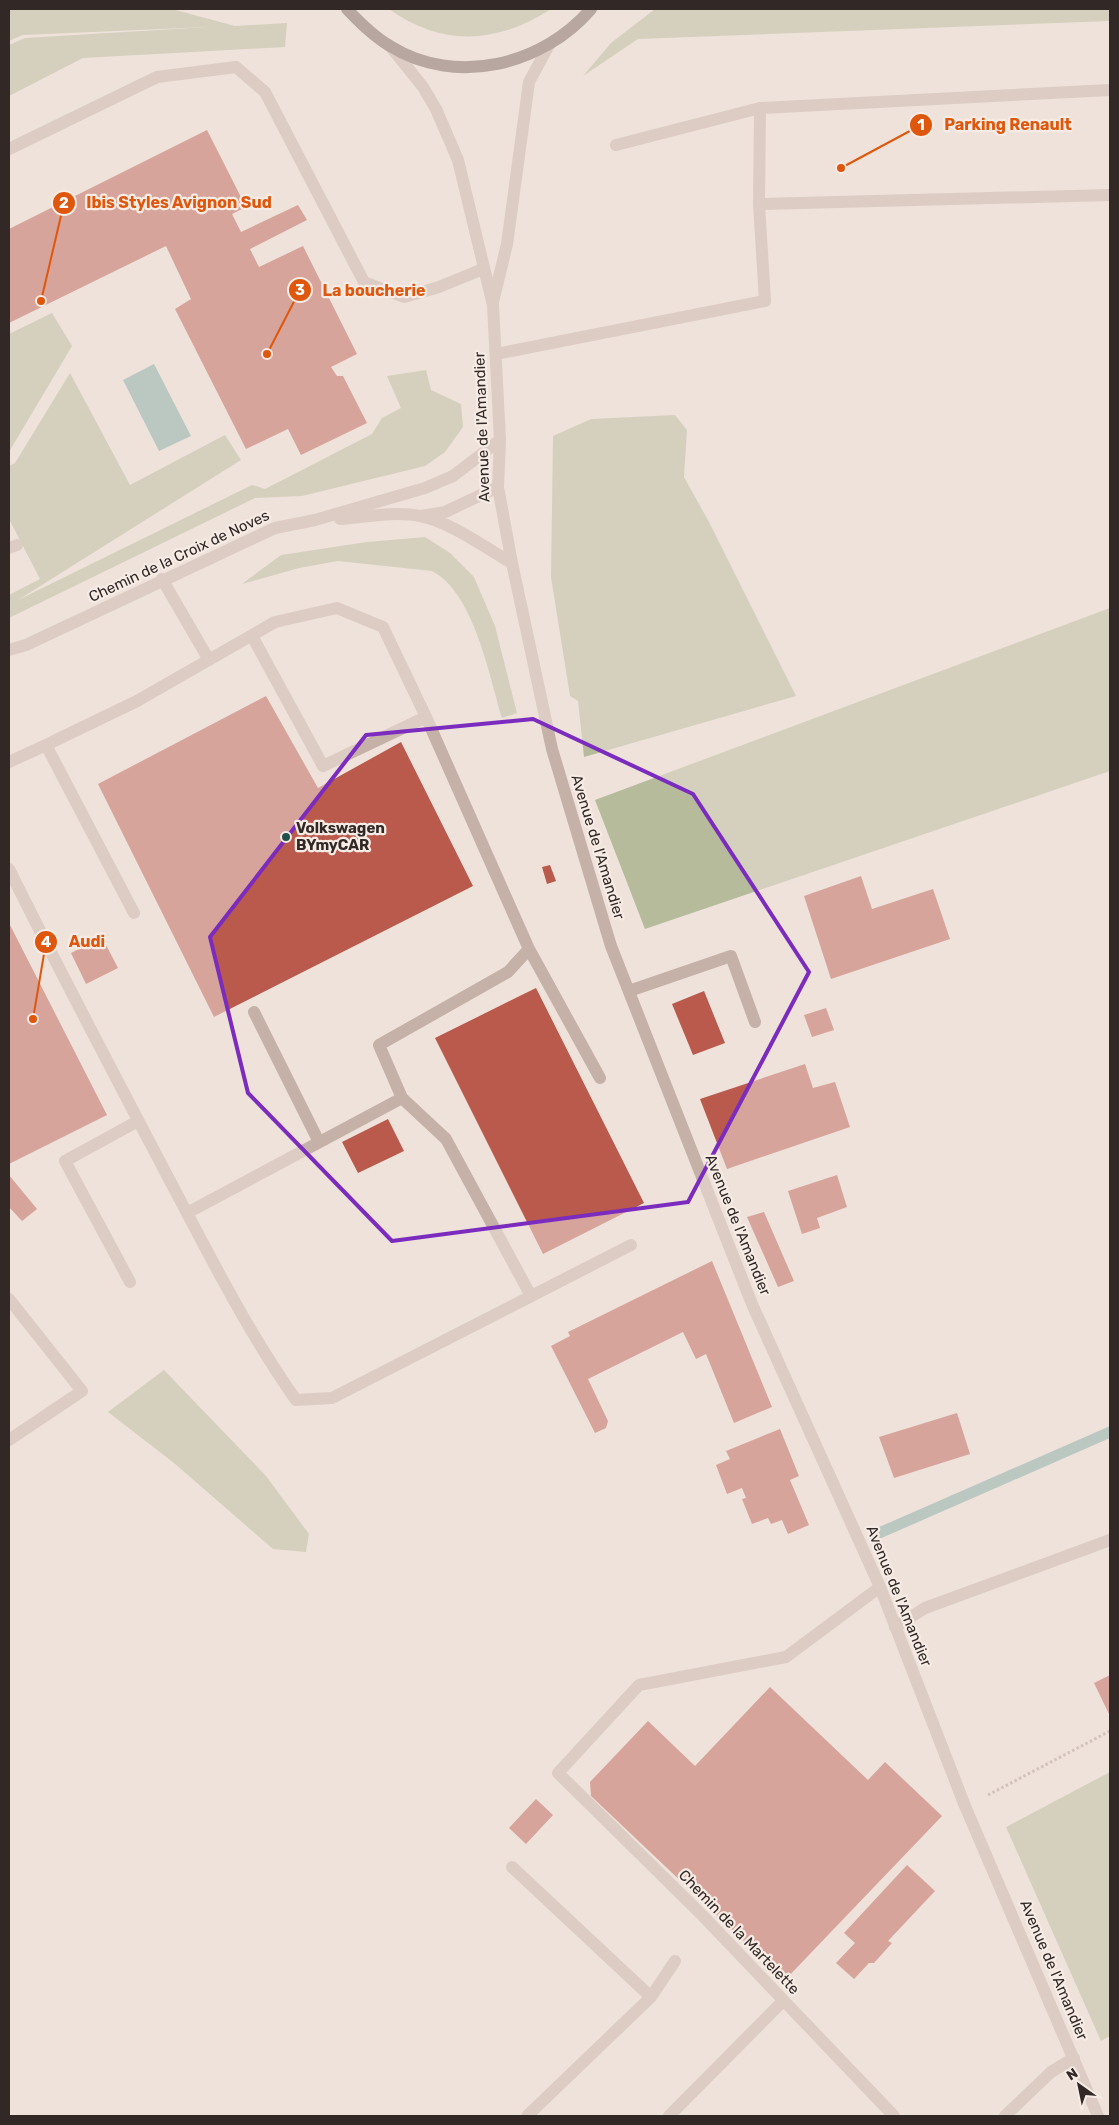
<svg xmlns="http://www.w3.org/2000/svg" width="1119" height="2125" viewBox="0 0 1119 2125" font-family="Rubik,sans-serif">
  <style>
    .green { fill: #b5bb9b }
    .water { fill: #7ca8a5 }
    .lines { fill: none; stroke-linecap: round; stroke-linejoin: round }
    .stream { stroke: #7ca8a5; stroke-width: 11 }
    .building { fill: #b95a4d }
    .path { stroke: #b09b91; stroke-width: 3; stroke-dasharray: 2.5 2.5; stroke-linecap: butt }
    .lane { stroke: #c5b1a7; stroke-width: 12 }
    .street { stroke: #c5b1a7; stroke-width: 12 }
    .primary { stroke: #735f59; stroke-width: 12 }
    .marked { fill: none; stroke: #7b2cbf; stroke-width: 4; stroke-linejoin: round }
    .poi-dot { fill: #214f4c; stroke: #f7ece5; stroke-width: 2 }
    .labels { text-anchor: middle; dominant-baseline: central; stroke-width: 4.5; stroke-linejoin: round; paint-order: stroke }
    .street-label { font-size: 15px; fill: #322927; stroke: #f7ece5 }
    .poi-label { font-size: 15px; font-weight: bold; fill: #322927; stroke: #f7ece5; text-anchor: start }
    .leader { fill: none; stroke: #df570d; stroke-width: 2 }
    .callout-dot { fill: #df570d; stroke: #f7ece5; stroke-width: 2 }
    .mark-label { font-size: 15px; text-anchor: middle; font-weight: bold; fill: #fff }
    .callout-label { font-size: 16px; text-anchor: middle; font-weight: bold; fill: #df570d; stroke: #f7ece5; stroke-width: 4.5; stroke-linejoin: round; paint-order: stroke }
  </style>
  <rect width="100%" height="100%" fill="#eee2da"/>
  <path class="green" d="M9 9H172L235 26 287 23 285 47 83 58 9 96V45L25 38 208 27 23 35 9 41Z
    M389 9H551C497 44 442 47 389 9Z
    M655 9H1110V21L638 39 583 76 611 43Z
    M52 313 72 346 9 452V334Z
    M426 370 431 390 461 404 463 427 445 452 425 466 302 496 255 498 9 618V595L40 579 9 519V466L15 463 70 373 130 485 225 435 241 460 18 600 252 485 265 489 372 434 382 418 401 408 387 376Z
    M675 415 687 430 684 477 709 522 796 696 584 757 578 701 570 696 551 577 553 436 591 419Z
    M425 537 450 553 474 577 495 626 517 713 502 718C489 675 474 593 432 571L338 561 299 568 242 584 281 555 367 542Z
    M1110 608V771L645 929 595 800Z
    M164 1370 266 1476 309 1534 306 1552 273 1549 174 1463 108 1412Z
    M1110 1772V2036L1101 2041 1006 1827Z"/>
  <path class="water" d="M154 364 191 436 159 451 123 380Z"/>
  <g class="lines">
    <path class="stream" d="M877 1534 1110 1432"/>
  </g>
  <path class="building" d="M207 130 246 207 232 214 241 232 298 205 307 220 250 249 259 267 303 246 357 354 331 367 337 376H343L367 423 301 455 288 429 246 449 175 309 191 299 166 246 9 323V229Z
    M266 696 318 788 401 742 473 886 214 1017 98 784Z
    M550 865 556 881 547 884 542 867Z
    M861 876 872 909 933 889 950 939 831 979 804 896Z
    M9 923 107 1115 9 1164Z
    M102 937 118 968 86 984 71 953Z
    M536 988 644 1203 543 1254 435 1038Z
    M704 991 725 1043 693 1055 672 1004Z
    M826 1008 834 1030 812 1037 804 1015Z
    M805 1064 813 1088 835 1082 850 1127 727 1169 700 1099Z
    M388 1119 404 1151 358 1173 342 1142Z
    M9 1175 37 1209 22 1221 9 1207Z
    M837 1175 847 1207 817 1218 820 1228 802 1234 788 1191Z
    M764 1212 794 1281 778 1287 747 1217Z
    M712 1261 772 1407 734 1423 706 1354 696 1359 683 1332 588 1379 608 1421 606 1428 595 1433 551 1346 570 1336 568 1332Z
    M957 1413 970 1454 894 1478 879 1437Z
    M780 1429 799 1476 790 1480 809 1525 788 1534 782 1520 771 1524 768 1518 752 1524 742 1499 746 1498 742 1488 727 1494 716 1465 730 1459 726 1451Z
    M1110 1675V1713L1109 1714 1094 1683Z
    M770 1687 868 1780 885 1762 942 1816 785 1980 591 1796 590 1782 648 1721 695 1766Z
    M536 1799 553 1815 526 1844 509 1828Z
    M907 1865 935 1891 888 1941 892 1943 874 1963H869L854 1979 836 1963 855 1943 844 1933Z"/>
  <g class="lines">
    <path class="path" d="M988 1795 1110 1731"/>
    <path class="lane" d="M616 145 760 108
      M9 149 157 77 236 67 265 92 364 282 404 297 439 287 483 269
      M759 204 1110 195
      M496 354 765 301 759 204 760 108 1110 90
      M9 548 17 545
      M162 579 209 660
      M252 636 323 766 426 717
      M9 762 46 745
      M9 869C61 974 115 1076 169 1179 209 1254 247 1331 296 1400L332 1398 631 1245
      M134 913 46 745 137 701 275 622 337 608 383 627 426 717 529 949 508 972 379 1045 402 1098 187 1213
      M529 949 600 1078
      M629 991 731 956 755 1022
      M254 1012 319 1142
      M402 1098 446 1139 531 1296
      M130 1282 65 1161 138 1121
      M9 1299 82 1391 9 1440
      M880 1587 786 1657 639 1685 558 1773 702 1915 894 2116
      M895 1627 925 1608 1110 1540
      M512 1867 651 1997
      M527 2116 651 1997 675 1961
      M669 2116 783 2001
      M1005 2116 1051 2072 1074 2058"/>
    <path class="street" d="M391 47 423 87 436 109 458 160 493 305 500 440 498 487 512 563 552 749 611 946 752 1304 880 1587 965 1806 1098 2116
      M493 302 507 244 529 82 549 45
      M421 516 445 512 498 487
      M340 519C365 517 395 511 420 516 449 521 486 548 512 563
      M9 650 26 645 275 528 315 520 425 488 453 476 500 440"/>
    <path class="primary" d="M347 9C360 23 373 36 390 46 456 87 543 65 591 9"/>
  </g>
  <path d="M0 0H1119V2125H0ZM533 719 693 794 809 972 688 1202 392 1241 248 1093 210 937 366 735Z" fill="#eee2da" fill-opacity=".55" fill-rule="evenodd"/>
  <path class="marked" d="M533 719 693 794 809 972 688 1202 392 1241 248 1093 210 937 366 735Z"/>
  <circle class="poi-dot" cx="286" cy="837" r="5"/>
  <g class="labels">
    <g class="street-label">
      <text transform="translate(482 427) rotate(-92)">Avenue de l'Amandier</text>
      <text transform="translate(179 556) rotate(-25)">Chemin de la Croix de Noves</text>
      <text transform="translate(598 847) rotate(73)">Avenue de l'Amandier</text>
      <text transform="translate(738 1225) rotate(68)">Avenue de l'Amandier</text>
      <text transform="translate(899 1596) rotate(68)">Avenue de l'Amandier</text>
      <text transform="translate(739 1932) rotate(46)">Chemin de la Martelette</text>
      <text transform="translate(1054 1970) rotate(67)">Avenue de l'Amandier</text>
    </g>
    <g class="poi-label">
      <text x="296" y="828">Volkswagen<tspan x="296" dy="17">BYmyCAR</tspan></text>
    </g>
  </g>
  <path class="leader" d="M841 168L921 125M41 301L64 203M267 354L300 290M33 1019L46 942"/>
  <g class="callout-dot">
    <circle cx="841" cy="168" r="5"/>
    <circle cx="41" cy="301" r="5"/>
    <circle cx="267" cy="354" r="5"/>
    <circle cx="33" cy="1019" r="5"/>
    <circle cx="921" cy="125" r="12"/>
    <circle cx="64" cy="203" r="12"/>
    <circle cx="300" cy="290" r="12"/>
    <circle cx="46" cy="942" r="12"/>
  </g>
  <g class="mark-label">
    <text x="921" y="130">1</text>
    <text x="64" y="208">2</text>
    <text x="300" y="295">3</text>
    <text x="46" y="947">4</text>
  </g>
  <g class="callout-label">
    <text x="1008" y="130">Parking Renault</text>
    <text x="179" y="208">Ibis Styles Avignon Sud</text>
    <text x="374" y="296">La boucherie</text>
    <text x="87" y="947">Audi</text>
  </g>
  <rect width="1119" height="2125" fill="none" stroke="#322927" stroke-width="20"/>
  <g transform="translate(1079 2085) rotate(327)" stroke="#f7ece5" stroke-width="4" paint-order="stroke">
  <path d="M0-4L9 19L0 12L-9 19Z" fill="#322927"/>
  <text y="-8" font-size="14" font-weight="bold" text-anchor="middle" fill="#322927">N</text>
  </g>
</svg>
